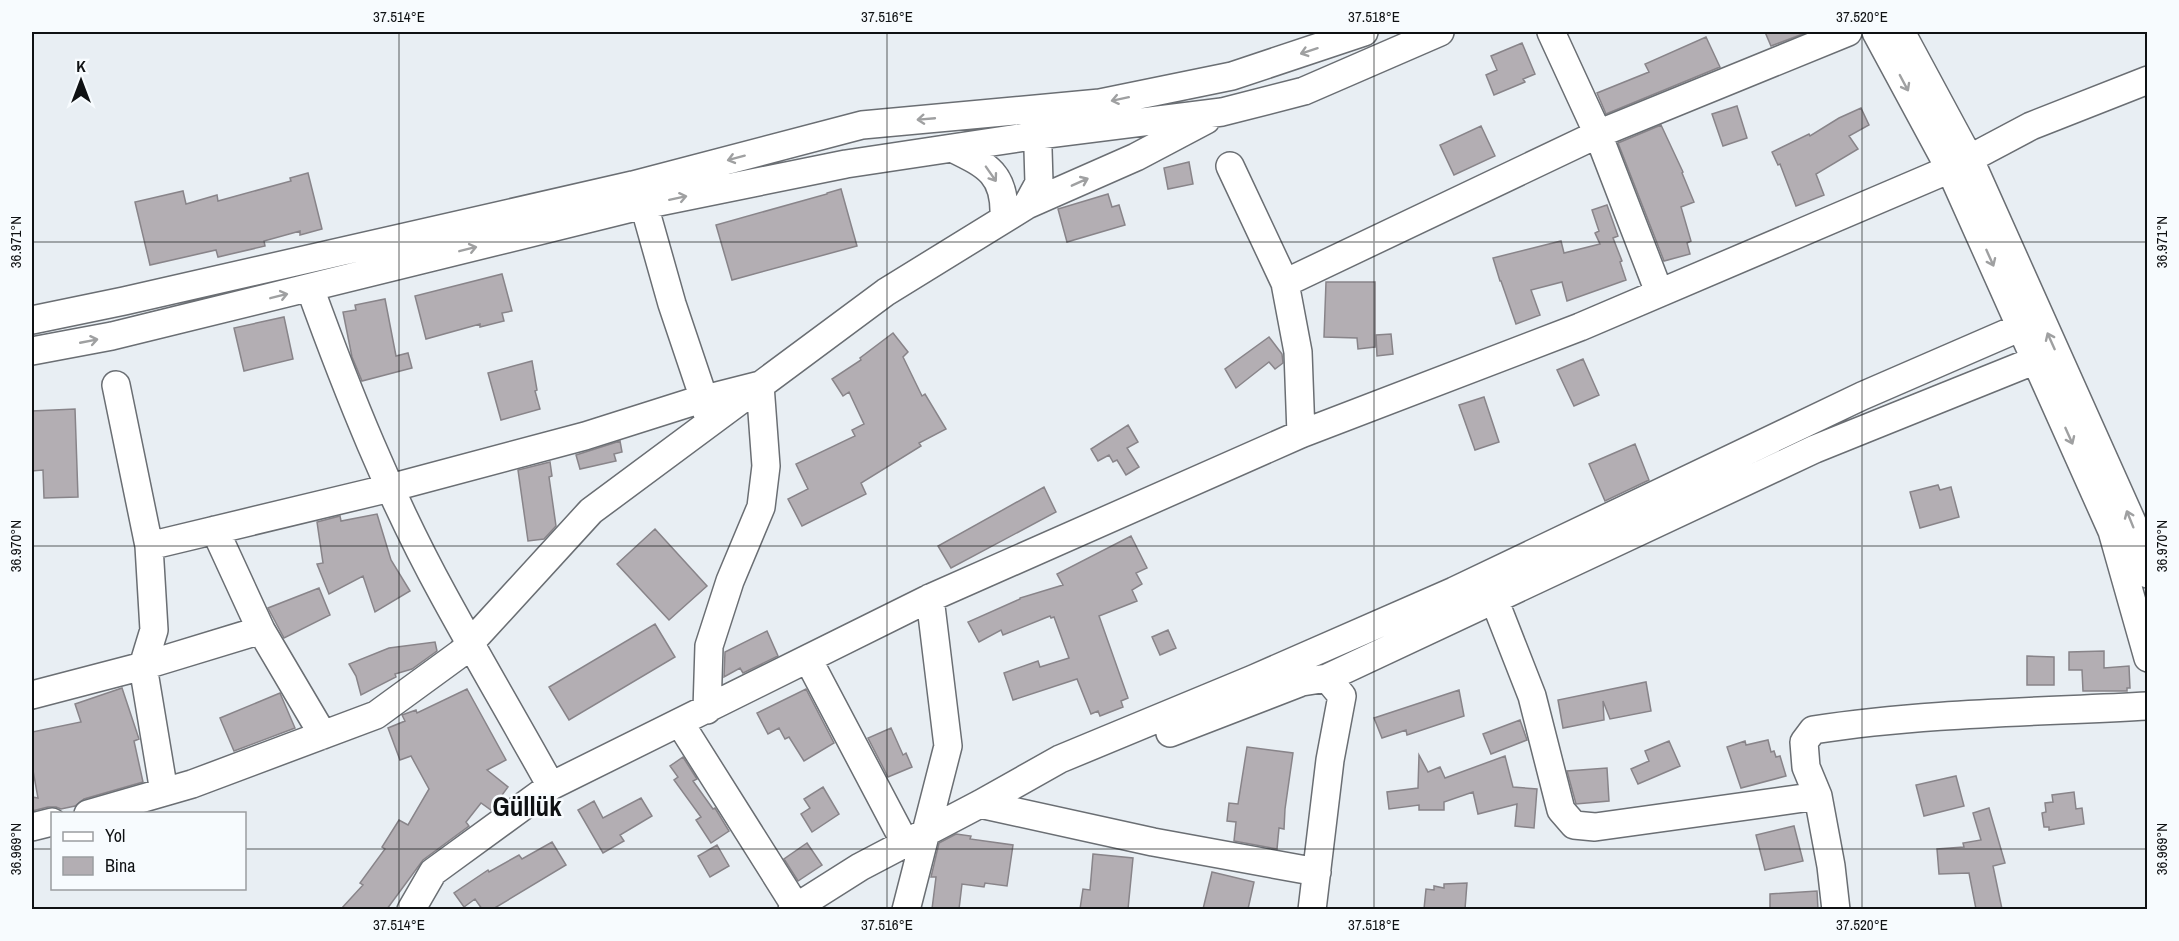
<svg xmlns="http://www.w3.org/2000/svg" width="2179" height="941" viewBox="0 0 2179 941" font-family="'Archivo Narrow',sans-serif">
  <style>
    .building { fill: #b3aeb3; stroke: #888489; stroke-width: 1.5 }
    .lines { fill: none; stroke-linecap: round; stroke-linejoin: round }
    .minor-casing { stroke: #6a6e73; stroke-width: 30 }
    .minor { stroke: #fff; stroke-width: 27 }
    .oneway { stroke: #9fa0a1 }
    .ticks { fill: none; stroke: #0f1113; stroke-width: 1.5; stroke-opacity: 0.45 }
    .labels { text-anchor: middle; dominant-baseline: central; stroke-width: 5; stroke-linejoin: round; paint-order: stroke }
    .district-label { font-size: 27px; font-weight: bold; fill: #0f1113; stroke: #f7fbfe }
    .neatline { fill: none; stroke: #0f1113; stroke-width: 2 }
    .ticks-label { font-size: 15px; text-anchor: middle; fill: #0f1113 }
  </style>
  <rect width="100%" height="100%" fill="#e8eef3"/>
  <path class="building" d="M1765 32H1808L1771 46Z
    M1706 37 1720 67 1606 114 1597 93 1649 72 1645 64Z
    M1522 43 1535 74 1523 79 1525 82 1494 95 1486 75 1497 70 1491 56Z
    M1737 106 1747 138 1723 146 1712 114Z
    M1861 108 1869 125 1849 136 1858 149 1816 174 1824 195 1796 206 1780 164 1778 165 1772 152 1809 134 1810 136 1839 118Z
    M1661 125 1683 172 1682 173 1694 202 1681 207 1691 241 1687 243 1690 254 1664 261 1618 143Z
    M1481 126 1495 156 1454 175 1440 145Z
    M1189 162 1193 184 1168 189 1164 168Z
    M308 173 322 229 300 235V231L264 241 265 246 218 257 216 250 150 265 135 202 183 191 186 204 217 195 218 201 291 181 290 178Z
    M841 189 857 246 732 280 716 225 827 194V193Z
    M1108 194 1112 207 1119 205 1125 225 1067 242 1058 209Z
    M1607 205 1618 236 1613 238 1622 261 1620 262 1626 280 1567 301 1562 282 1531 290 1540 315 1516 324 1501 281H1500L1493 258 1561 241 1564 253 1600 244 1595 233 1599 231 1592 210Z
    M502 274 512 311 502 313 504 321 480 327V324L426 339 415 296Z
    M1326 282H1375V347L1358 349 1357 338 1324 337Z
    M385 299 396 356 408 353 412 368 362 381 352 357 343 312 356 310 355 305Z
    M284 317 293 359 244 371 234 328Z
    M893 333 908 352 903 357 922 396 925 394 946 429 919 443 921 446 861 483 866 494 802 526 788 499 808 489 796 464 855 436 852 430 864 424 849 392 843 396 832 379 861 360 860 358Z
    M1391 334 1393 354 1377 356 1376 335Z
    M1269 337 1282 354 1283 363 1275 369 1269 362 1236 388 1225 369Z
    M1583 359 1599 395 1574 406 1557 370Z
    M532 361 537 390 535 391 540 409 501 420 488 373Z
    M1484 397 1499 442 1475 450 1459 405Z
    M75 409 78 497 44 498 43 470 32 471V411Z
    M1128 425 1138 442 1127 448 1139 467 1126 475 1117 460 1113 462 1109 455 1098 461 1091 449Z
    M620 441 622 452 614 454 616 461 580 469 576 455Z
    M1635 444 1649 480 1605 501 1589 464Z
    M550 462 552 476 549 477 556 526 544 539 528 541 518 470Z
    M1938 485 1940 490 1951 487 1959 517 1920 528 1910 492Z
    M1044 487 1056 512 951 568 938 546Z
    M377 514 391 560 410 591 375 612 363 576 329 594 317 564 323 563 317 522 340 516 341 521Z
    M655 529 707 586 669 620 617 564Z
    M1131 536 1147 568 1136 573 1142 584 1132 590 1137 601 1099 616 1128 698 1121 701 1123 707 1100 716 1098 711 1091 714 1077 679 1013 700 1004 673 1038 661 1040 667 1069 658 1054 617 1051 618 1050 616 1003 635 1001 630 979 642 968 622 1020 599V598L1063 585 1057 574Z
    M319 588 330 615 284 638 268 608Z
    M655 624 675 657 569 720 549 687Z
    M1168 630 1176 648 1160 655 1152 637Z
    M767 631 778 656 743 673 740 668 724 677 725 652Z
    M435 642 437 651 412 669 395 674 396 677 361 695 356 676 349 664 389 648Z
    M2104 651V668L2129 666 2130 688H2127V691H2083L2082 670H2069V652Z
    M2027 656 2054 657V685H2027Z
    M1646 682 1651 711 1610 719 1603 701 1604 720 1563 728 1558 700Z
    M122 688 139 739 134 741 143 782 84 799 75 806 61 809 56 807H48L32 811V797L38 798 32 765V732L81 722 75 704Z
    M467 689 506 760 487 770 508 787 502 795 506 798 491 810 481 803 466 822 469 826 423 860 387 909H341L363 885 360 883 385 849 382 847 399 820 408 825 429 789 411 756 400 760 388 728 405 721 402 715 416 710 417 713Z
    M806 689 834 743 804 761 789 737 785 739 779 728 768 734 757 713Z
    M1459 690 1464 716 1407 735 1406 730 1382 738 1374 718Z
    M280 693 295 728 234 751 220 718Z
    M1520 720 1527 740 1491 754 1483 734Z
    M891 728 903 755 906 753 912 767 888 777 868 738Z
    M1768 740 1771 752 1774 751 1776 757 1780 756 1786 776 1741 788 1727 747 1745 741 1746 745Z
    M1669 741 1680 766 1638 784 1631 769 1649 761 1645 751Z
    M1247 747 1293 753 1285 809 1284 829 1279 828 1277 849 1234 841 1236 822 1227 821 1229 803 1238 804Z
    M1419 755 1428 772 1440 767 1445 778 1505 756 1513 787 1537 789 1534 828 1515 826 1517 804 1478 814 1473 792 1444 802V810H1419V805L1389 809 1387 792 1418 788Z
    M683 757 697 779 693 781 713 809 715 808 729 831 711 843 696 820 701 817 674 780 678 777 670 766Z
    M1607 768 1609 801 1576 804 1567 771Z
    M1956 776 1964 806 1924 816 1916 785Z
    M823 787 839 814 812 832 801 814 810 808 804 799Z
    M2074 792 2076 809 2082 808 2084 824 2049 830V827H2044L2042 813 2046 812 2045 803 2053 802 2052 795Z
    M641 798 652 816 620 835 624 841 603 853 578 810 594 801 603 818Z
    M1989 808 2005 863 1993 866 2002 909H1976L1969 873 1939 874 1937 849 1964 847 1963 843 1981 840 1973 813Z
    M1794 826 1803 861 1765 870 1756 835Z
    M956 834 971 836 970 839 1013 845 1007 886 985 883 984 887 962 884 959 909H932L936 877H931L939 843Z
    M552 842 566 865 493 909H482L475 899 464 907 454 893 488 870 489 872 519 855 522 859Z
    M807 843 822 865 798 881 784 859Z
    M717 845 729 866 710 877 698 856Z
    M1093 854 1133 858 1128 909H1080L1083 889 1090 890Z
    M1212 872 1254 882 1248 909H1203Z
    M1467 883 1465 909H1424L1426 889 1434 890V886L1444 888V884Z
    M1817 891 1818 909H1770V894Z"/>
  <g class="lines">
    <g class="minor-casing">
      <path id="minor" d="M1551 32 1598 134 1659 292
        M1876 32 1950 169 2112 531 2148 658
        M1901 32 1970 160 2133 524 2148 574
        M952 148C987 165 1006 174 1004 218
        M1230 166 1285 283 1298 352 1301 434
        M644 205 672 304 704 399 708 417
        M1027 205 1039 183 1037 116
        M1285 283 1598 134 1848 32
        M310 288C348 393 390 498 444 596 479 660 516 723 551 786
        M32 320 124 301 633 185 862 125 1100 103 1232 76 1364 32
        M32 351 112 336 644 205 846 164 1039 135 1222 112 1304 91 1440 32
        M215 530 261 630
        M149 546 390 488 585 436 689 403 760 385 766 466 761 507 730 581 709 646 707 710
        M1494 599 1532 696 1561 810 1574 825 1595 827 1818 796
        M808 659 905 843
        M1327 678 1815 449 2036 360
        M32 695 143 666 154 630 149 546 116 385
        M680 723 796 907 800 910
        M1170 733 1302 682 1327 678 1342 696 1330 760 1312 910
        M164 792 143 666 261 630 323 735
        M980 804 1060 759 1253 679 1454 591 1862 396 2021 327
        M980 804 1153 842 1317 872
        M88 814 192 784 376 715 461 653 591 511 886 292 1027 205 1136 157 1206 120
        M32 827 52 822
        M411 910 433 872 551 786 930 598 1301 434 1580 327 1950 169 2031 126 2148 80
        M792 910 860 867 980 804 996 798
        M906 910 948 746 930 598
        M1836 910 1831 866 1818 796 1806 767 1804 742 1813 730C1923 713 2036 712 2148 706"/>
    </g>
    <use href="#minor" class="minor"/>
  </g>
  <defs><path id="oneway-shaft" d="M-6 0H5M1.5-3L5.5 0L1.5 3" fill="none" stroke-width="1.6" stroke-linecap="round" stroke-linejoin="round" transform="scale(1.5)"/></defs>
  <g class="oneway">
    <use href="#oneway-shaft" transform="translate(1309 51) rotate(162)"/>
    <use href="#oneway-shaft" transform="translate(1904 83) rotate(62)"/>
    <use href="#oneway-shaft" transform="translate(1120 99) rotate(168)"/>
    <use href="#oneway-shaft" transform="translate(926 119) rotate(175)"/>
    <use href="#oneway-shaft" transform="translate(736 158) rotate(165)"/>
    <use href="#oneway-shaft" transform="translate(991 174) rotate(55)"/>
    <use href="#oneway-shaft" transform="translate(1080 182) rotate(-24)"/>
    <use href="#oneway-shaft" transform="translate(678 198) rotate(-12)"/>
    <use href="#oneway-shaft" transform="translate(468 249) rotate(-14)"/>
    <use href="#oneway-shaft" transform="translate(1990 258) rotate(66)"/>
    <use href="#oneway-shaft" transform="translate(279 296) rotate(-14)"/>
    <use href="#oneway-shaft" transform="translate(89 341) rotate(-11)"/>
    <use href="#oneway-shaft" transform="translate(2051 341) rotate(-114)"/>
    <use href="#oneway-shaft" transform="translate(2069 436) rotate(66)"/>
    <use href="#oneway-shaft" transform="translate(2130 519) rotate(-112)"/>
  </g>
  <path class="ticks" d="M399 32V910M887 32V910M1374 32V910M1862 32V910M32 242H2148M32 546H2148M32 849H52M244 849H2148"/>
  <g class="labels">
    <g class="district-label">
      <text x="527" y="806">Güllük</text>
    </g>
  </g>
  <rect width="2179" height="941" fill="none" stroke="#f7fbfe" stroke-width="66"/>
  <rect x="51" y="812" width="195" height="78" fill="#f7fbfe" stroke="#9a9da0" stroke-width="1.5"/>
  <rect x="63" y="832" width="30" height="9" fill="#ffffff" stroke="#9a9da0" stroke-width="1.5"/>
  <text x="105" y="842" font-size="18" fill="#0f1113">Yol</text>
  <rect x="63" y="857" width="30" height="18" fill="#b3aeb3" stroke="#9a9da0" stroke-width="1.5"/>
  <text x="105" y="872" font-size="18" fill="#0f1113">Bina</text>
  <g transform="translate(81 81)" stroke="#f7fbfe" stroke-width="4.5" paint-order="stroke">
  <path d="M0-4.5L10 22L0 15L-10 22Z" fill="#0f1113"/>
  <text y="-9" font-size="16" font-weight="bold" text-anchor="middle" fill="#0f1113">K</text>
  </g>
  <rect x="33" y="33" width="2113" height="875" class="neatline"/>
  <g class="ticks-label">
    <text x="399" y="22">37.514°E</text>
    <text x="887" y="22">37.516°E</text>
    <text x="1374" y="22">37.518°E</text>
    <text x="1862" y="22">37.520°E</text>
    <text transform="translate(16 242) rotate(-90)" y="5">36.971°N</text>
    <text transform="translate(2162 242) rotate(-90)" y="5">36.971°N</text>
    <text transform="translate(16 546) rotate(-90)" y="5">36.970°N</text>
    <text transform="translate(2162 546) rotate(-90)" y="5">36.970°N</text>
    <text transform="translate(16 849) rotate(-90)" y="5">36.969°N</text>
    <text transform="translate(2162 849) rotate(-90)" y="5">36.969°N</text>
    <text x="399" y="930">37.514°E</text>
    <text x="887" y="930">37.516°E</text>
    <text x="1374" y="930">37.518°E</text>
    <text x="1862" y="930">37.520°E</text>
  </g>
</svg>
